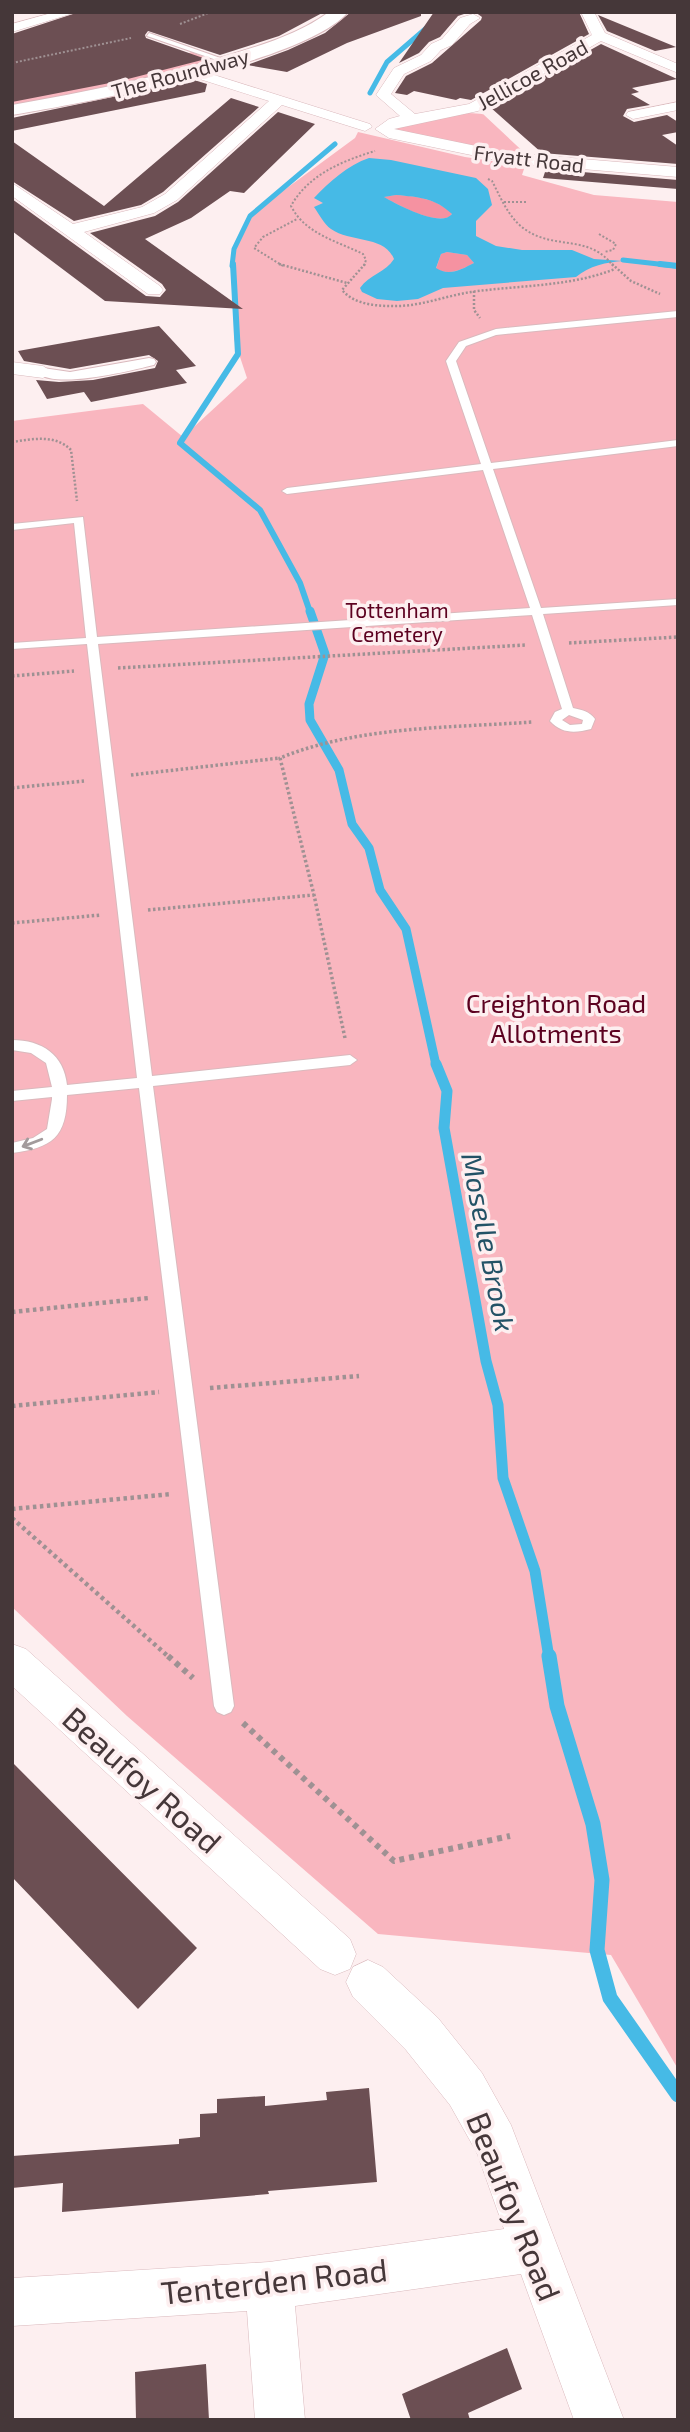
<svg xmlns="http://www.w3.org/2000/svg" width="690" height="2432" viewBox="0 0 690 2432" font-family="'Exo 2',sans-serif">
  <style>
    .green { fill: #f9b6bf }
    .forest { fill: #f592a1 }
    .water { fill: #46bae6; fill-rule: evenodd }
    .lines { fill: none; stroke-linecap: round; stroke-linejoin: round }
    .stream-far4 { stroke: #46bae6; stroke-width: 5 }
    .stream-far3 { stroke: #46bae6; stroke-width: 6 }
    .stream-far2 { stroke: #46bae6; stroke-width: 9 }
    .stream-far1 { stroke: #46bae6; stroke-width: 11 }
    .stream { stroke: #46bae6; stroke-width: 15 }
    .building { fill: #6c4f53 }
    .service-casing { stroke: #dab9bd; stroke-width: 2 }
    .pedestrian-casing { stroke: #dab9bd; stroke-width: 2 }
    .minor-casing { stroke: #dab9bd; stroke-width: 1 }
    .trunk-casing { stroke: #dab9bd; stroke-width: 2 }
    .path-far4 { stroke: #9f9193; stroke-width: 2; stroke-dasharray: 2 2; stroke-linecap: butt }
    .path-far3 { stroke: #9f9193; stroke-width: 2.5; stroke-dasharray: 2 2; stroke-linecap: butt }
    .path-far2 { stroke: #9f9193; stroke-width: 3.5; stroke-dasharray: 2.5 2.5; stroke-linecap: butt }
    .path-far1 { stroke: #9f9193; stroke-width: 4.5; stroke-dasharray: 3.5 3.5; stroke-linecap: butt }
    .path { stroke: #9f9193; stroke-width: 6; stroke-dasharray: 5 5; stroke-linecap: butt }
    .service { fill: #fff; fill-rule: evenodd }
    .pedestrian { fill: #fff; fill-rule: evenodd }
    .minor { fill: #fff; fill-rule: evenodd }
    .trunk { fill: #fff; fill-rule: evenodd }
    .oneway { stroke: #a29b9c }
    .labels { text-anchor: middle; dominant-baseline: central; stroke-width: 7; stroke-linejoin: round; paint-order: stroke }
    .far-street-label { font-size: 21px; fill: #453739; stroke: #fdeff0 }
    .far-park-label { font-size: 21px; fill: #5c0120; stroke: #fdeff0 }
    .park-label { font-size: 26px; fill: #5c0120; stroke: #fdeff0 }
    .water-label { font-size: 28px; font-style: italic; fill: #235266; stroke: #fdeff0 }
    .near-street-label { font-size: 32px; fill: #453739; stroke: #fdeff0 }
  </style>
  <rect width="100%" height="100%" fill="#fdeff0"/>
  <path class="green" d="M192 52 211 60 170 72 172 74 12 106V93L149 65Z
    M469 113 483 114 530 158 393 129 399 125Z
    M358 132 465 157 525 166 522 175 594 195 678 202V2069L611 1955 378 1934 127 1716 12 1607V421L143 404 183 437 247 378 234 339 233 249 249 216 355 138Z"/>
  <path class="forest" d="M396 195C419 197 434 198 452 213L450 217C428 223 402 206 383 197Z
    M447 252 467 255 474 263C462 269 450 276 436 269L441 254Z"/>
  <path class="water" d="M369 158 391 160 476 178 488 189 492 205 476 221V236L496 246 522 250H572L594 259 623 261C607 262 589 266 576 277L443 288 418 299 397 301 377 299 362 292 360 288C369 275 386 272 394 259 384 235 351 243 331 229 324 224 319 214 314 207L323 203 314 198C329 182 348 165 369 158ZM396 195C419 197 435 198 452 214 441 228 398 205 384 197ZM447 252 467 255 474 263C462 269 449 277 436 268L441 254Z"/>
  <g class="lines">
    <path class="stream-far4" d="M370 93 387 62 431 24
      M623 260 676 266
      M232 266 234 249 250 216 335 144"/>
    <path class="stream-far3" d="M233 264 238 354 180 443 260 510 300 583 310 612
      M660 264 678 266"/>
    <path class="stream-far2" d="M310 611 325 654 309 704 310 720 339 770 352 824 369 848 380 890 406 929 436 1065"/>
    <path class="stream-far1" d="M436 1064 447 1091 444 1128 486 1361 498 1405 503 1478 535 1571 549 1658"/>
    <path class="stream" d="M549 1656 557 1706 593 1824 602 1880 597 1950 610 1998 678 2095"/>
  </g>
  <path class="building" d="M79 12H324L279 36 220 55 148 31 145 35 146 38 206 59 120 81 12 102V34Z
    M351 12H421V16L347 43 287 72 247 65 288 50 325 33Z
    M434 12H470L458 16 440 37 429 42 419 53 399 63Z
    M475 12H579L589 34 471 100 460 98 456 100 414 91 407 95 395 93 406 76 432 63 481 20 482 17Z
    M598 15 676 47 655 51 607 31Z
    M601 44 677 79 632 88 639 92 631 94 650 105 627 109 623 116 634 122 667 115 678 122V132L662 135 678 146V164L542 153 490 107Z
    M194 80 207 84 205 92 12 131V118Z
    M231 98 259 107 163 192 141 205 74 221 12 181V141L104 206Z
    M278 112 315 124 244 193 230 191 191 218 145 239 243 309 105 301 12 231V199L146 296 160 297 166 290 162 284 90 233 155 216 178 202Z
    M546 169 678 180V189L543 178Z
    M159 326 196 366 176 370 187 383 91 402 84 392 47 399 36 380 59 382 93 380 155 368 158 361 149 355 70 369 24 361 18 351Z
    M12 1762 197 1948 138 2009 12 1877Z
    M369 2088 377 2182 268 2191 269 2194 62 2212 63 2183 12 2188V2156L179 2144V2139L200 2137V2114L217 2113V2099L265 2096V2106L327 2100 326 2092Z
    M507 2348 522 2389 468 2413 470 2420H411L402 2394Z
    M206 2364 209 2420H136L135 2372Z"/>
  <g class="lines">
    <g class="service-casing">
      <path id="service" d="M149 33 229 61 230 62 225 63 147 36Z
        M678 311V317L496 335 466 346 456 361 491 463 678 440V446L493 469 541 608 678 599V605L543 614 573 708C582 710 589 711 595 719L591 729C575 733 562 734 550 721L555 712 562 709 532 615 98 644 152 1076 350 1055 357 1060 350 1065 153 1086 234 1706 231 1712 224 1715 217 1712 214 1706 139 1088 67 1095C67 1137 52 1148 12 1153V1143L33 1138 47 1129 52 1099V1097L12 1101V1091L52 1087 46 1063 31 1053 12 1050V1040C42 1040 64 1055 67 1085L137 1078 87 644 12 649V643L86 638 74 523 12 530V524L83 517 97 637 530 608 483 470 287 494 282 491 287 488 481 464 446 361 459 342 496 329ZM569 715 583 720 582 724 570 725 562 720Z"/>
    </g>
    <g class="pedestrian-casing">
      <path id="pedestrian" d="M149 358 154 359 156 362 154 365C129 371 55 390 36 372L43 368 70 372Z"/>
    </g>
    <g class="minor-casing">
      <path id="minor" d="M55 12H77L12 32V24Z
        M581 12H594L605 33 678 64V73L601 41 478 111 394 129 510 153 678 167V177L510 163 389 138 375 129 389 119 400 116 376 95 394 68 421 55 431 44 442 39 460 18 473 14 480 18 470 24 452 45 441 50 431 61 404 74 391 94 415 114 469 104 592 35Z
        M192 68 370 124 372 127 365 131 282 105 177 200 154 213 84 232 160 286 163 290 160 294H148L12 196V183L73 224 142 207 165 194 269 101 187 75 185 72Z
        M678 102V110L633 119 626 115 628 112Z
        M12 362 43 366 52 372 43 378 12 374Z
        M12 1644 26 1649 350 1939 356 1954 350 1969 335 1975 320 1969 12 1686Z
        M368 1960 383 1967 438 2018 482 2073 511 2125 624 2420H574L521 2274 295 2306 305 2420H255L247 2311 12 2326V2278L269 2262 504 2229 477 2153 450 2105 406 2050 353 1997 346 1982 353 1967Z"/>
    </g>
    <g class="trunk-casing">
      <path id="trunk" d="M329 12H348C305 63 82 103 12 115V105C85 92 156 78 226 56 262 45 299 34 329 12Z"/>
    </g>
    <path class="path-far4" d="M180 24 211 12
      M12 63 131 38
      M488 179 492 181C501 198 509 219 526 230 555 250 590 234 613 266
      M504 202H528
      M599 234 616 244 613 250 604 252
      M283 266 254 248 263 237 297 219
      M364 266 366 260 363 254C337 241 305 234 291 206 308 175 342 161 375 151"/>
    <path class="path-far3" d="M279 264 347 283
      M365 264 342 290C354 304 374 306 392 306 419 307 445 296 471 292 520 285 569 287 615 269
      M612 264 631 281 660 294
      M474 291V310L480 318
      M12 442C33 439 55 434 71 450L77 501"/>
    <path class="path-far2" d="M569 643 678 637
      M118 668 525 645
      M12 676 74 671
      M131 775 280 758
      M12 788 84 781
      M148 910 314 895
      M12 923 101 915
      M345 1038 314 895 280 758C358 726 449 728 532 722"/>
    <path class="path-far1" d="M12 1312 149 1298
      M210 1388 359 1376
      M12 1406 159 1392
      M12 1509 172 1494
      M12 1518 170 1658"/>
    <path class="path" d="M168 1656 193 1678
      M243 1723 394 1861 510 1836"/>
    <use href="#service" class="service"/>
    <use href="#pedestrian" class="pedestrian"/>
    <use href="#minor" class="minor"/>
    <use href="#trunk" class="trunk"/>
  </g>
  <defs><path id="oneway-shaft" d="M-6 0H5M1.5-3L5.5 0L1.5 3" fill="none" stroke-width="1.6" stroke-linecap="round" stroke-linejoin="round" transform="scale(1.75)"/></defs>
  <use class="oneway" href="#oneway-shaft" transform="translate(32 1143) rotate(159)"/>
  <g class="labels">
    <g class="far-street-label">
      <text transform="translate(180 73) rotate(-15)">The Roundway</text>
      <text transform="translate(532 74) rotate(-29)">Jellicoe Road</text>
      <text transform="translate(529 158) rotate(7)">Fryatt Road</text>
    </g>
    <g class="far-park-label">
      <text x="397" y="609">Tottenham<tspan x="397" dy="24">Cemetery</tspan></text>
    </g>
    <g class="park-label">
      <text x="556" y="1002">Creighton Road<tspan x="556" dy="30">Allotments</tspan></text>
    </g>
    <g class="water-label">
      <text transform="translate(489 1242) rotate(79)">Moselle Brook</text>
    </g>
    <g class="near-street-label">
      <text transform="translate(143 1779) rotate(42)">Beaufoy Road</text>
      <text transform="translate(515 2206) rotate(68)">Beaufoy Road</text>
      <text transform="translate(274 2280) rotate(-6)">Tenterden Road</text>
    </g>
  </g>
  <rect width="690" height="2432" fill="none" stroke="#453739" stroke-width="28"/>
</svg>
